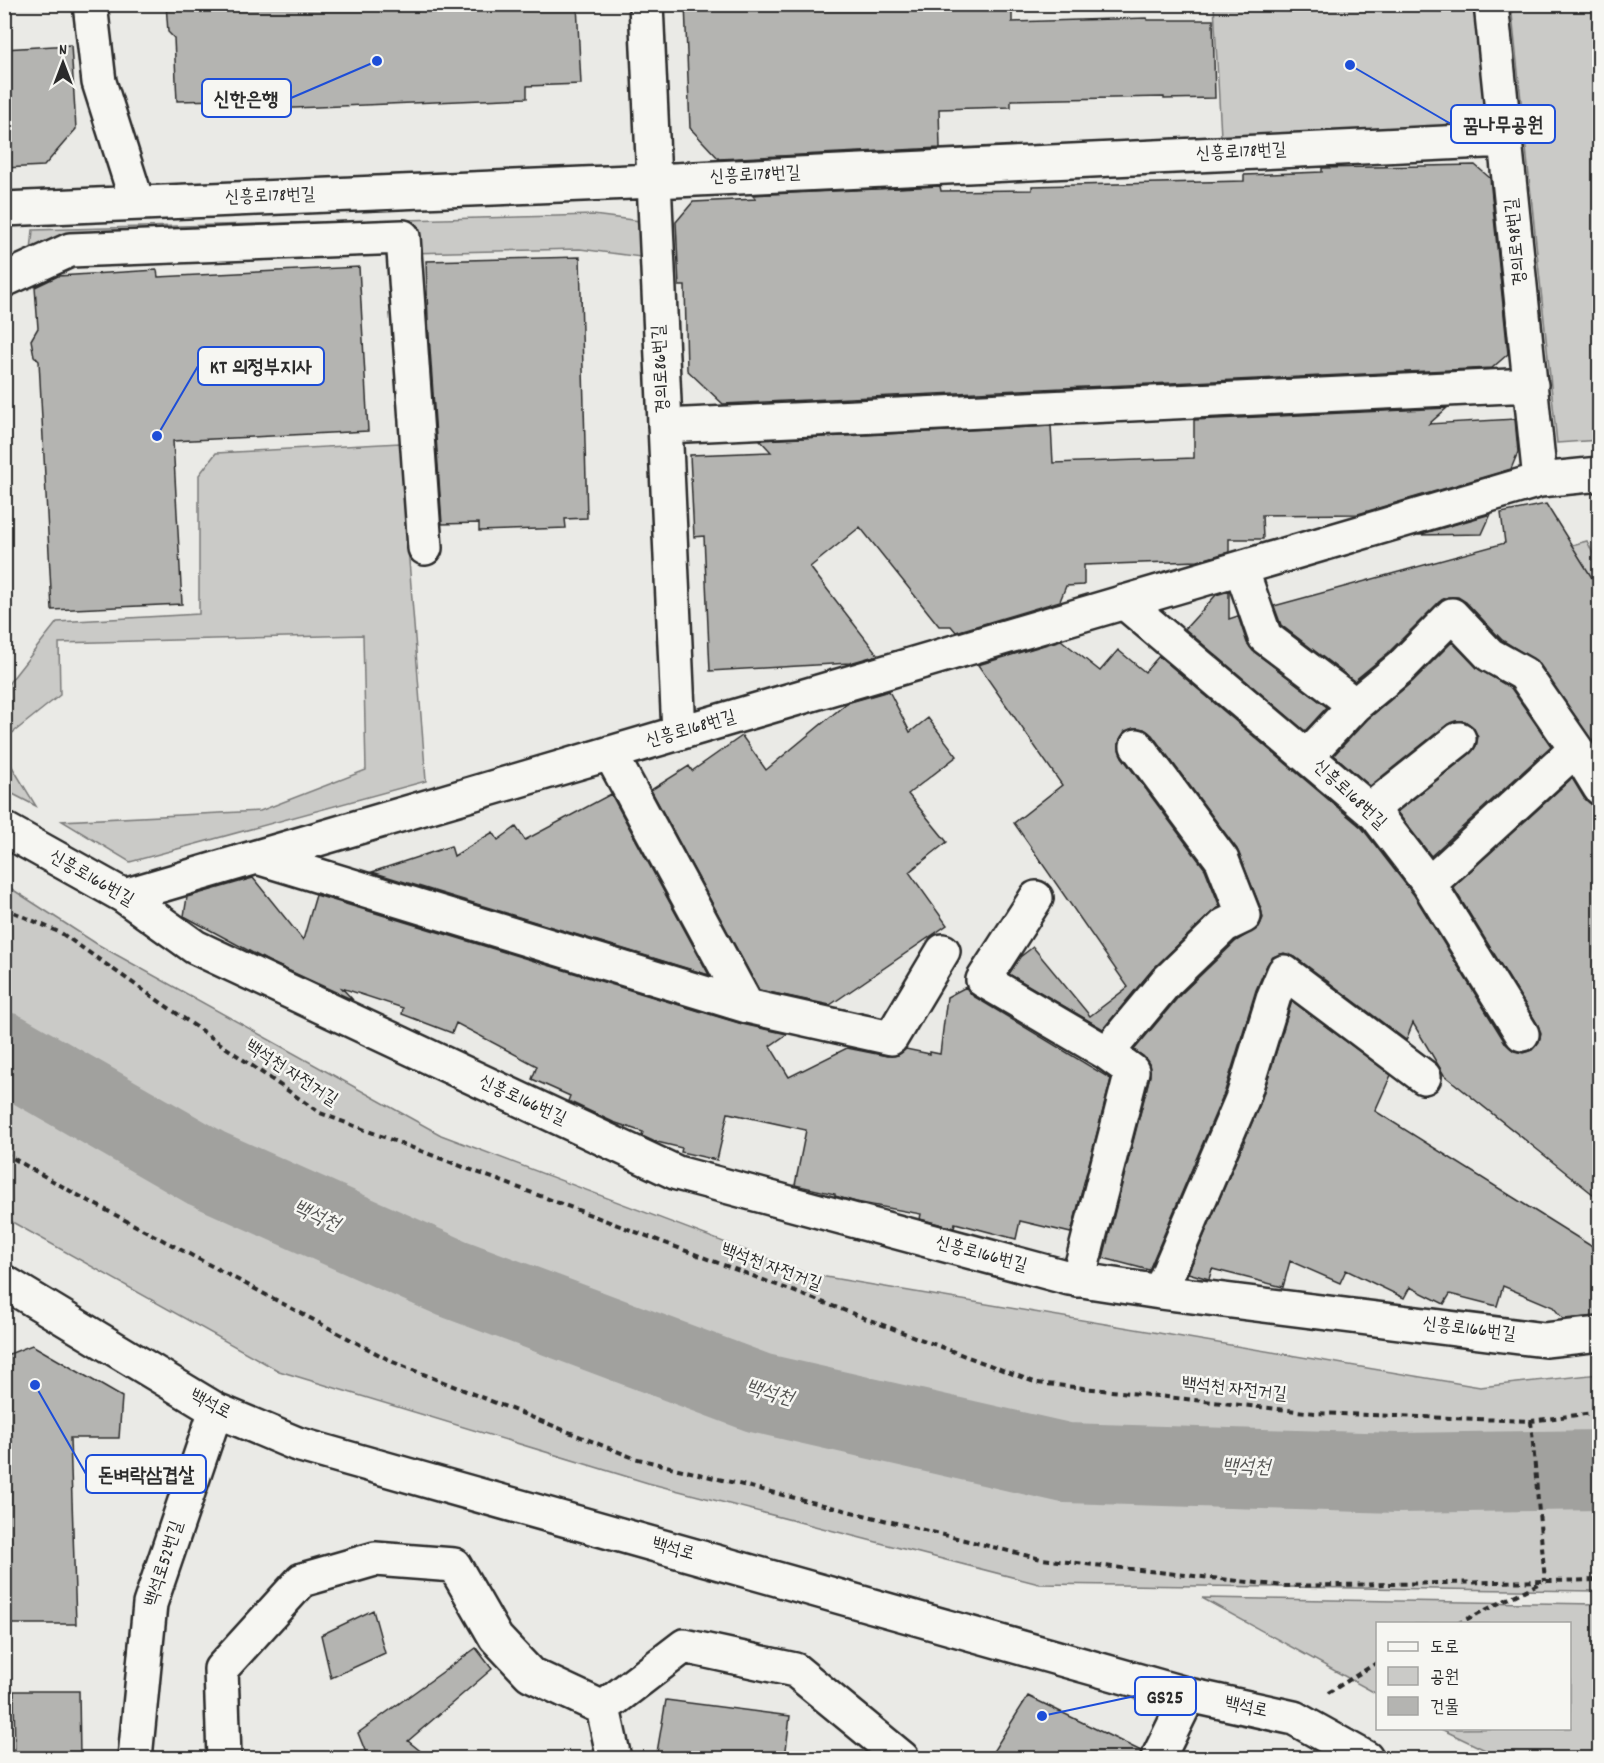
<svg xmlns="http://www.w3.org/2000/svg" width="1604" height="1763" viewBox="0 0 1604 1763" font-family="Dekko,'Poor Story',sans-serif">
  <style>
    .green { fill: #cacac7; stroke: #7a7a79; stroke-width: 1.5 }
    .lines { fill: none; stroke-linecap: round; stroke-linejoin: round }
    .river { stroke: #a1a19e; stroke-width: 80 }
    .building { fill: #b4b4b1; stroke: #2b2b2b; stroke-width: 1.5 }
    .minor-casing { stroke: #2b2b2b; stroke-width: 38 }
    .path { stroke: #2b2b2b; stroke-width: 4; stroke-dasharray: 6 4.5; stroke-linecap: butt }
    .minor { stroke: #f6f6f2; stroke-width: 33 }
    .labels { text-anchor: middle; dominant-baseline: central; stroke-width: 5; stroke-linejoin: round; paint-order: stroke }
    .street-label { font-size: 18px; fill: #2b2b2b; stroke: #f6f6f2 }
    .water-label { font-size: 20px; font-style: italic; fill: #545453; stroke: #f6f6f2 }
    .leader { fill: none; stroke: #1d4ed8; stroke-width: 2 }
    .callout-dot { fill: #1d4ed8; stroke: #f6f6f2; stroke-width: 2 }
    .callout { fill: #f6f6f2; stroke: #1d4ed8; stroke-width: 2 }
    .callout-label { font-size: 20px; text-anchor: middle; font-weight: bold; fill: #2b2b2b }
  </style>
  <rect width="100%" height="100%" fill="#eaeae6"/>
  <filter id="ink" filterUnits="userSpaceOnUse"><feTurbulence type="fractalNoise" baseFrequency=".0167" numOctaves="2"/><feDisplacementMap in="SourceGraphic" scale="12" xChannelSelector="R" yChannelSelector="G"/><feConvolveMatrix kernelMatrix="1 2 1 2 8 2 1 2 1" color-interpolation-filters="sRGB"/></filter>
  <g filter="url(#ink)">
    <path class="green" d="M1214 5H1476L1491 125 1221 137Z
      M1511 5H1599V440L1557 443Z
      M593 215 648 222V258L580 249 30 262 33 230Z
      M400 443 426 781 130 862 62 821 260 811 366 770 363 635 59 643 60 695 5 739V687V688L57 622 199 614V475L216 453Z
      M1587 541 1599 566V585L1562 599 1568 546Z
      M5 755 36 806 5 790Z
      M4 884 97 944 441 1135 808 1274 1480 1387 1599 1374V1591L1039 1584 648 1483 279 1371 5 1218Z
      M1202 1598 1599 1604V1758H1502L1441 1729 1570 1728V1624H1378L1377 1694Z"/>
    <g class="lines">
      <path class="river" d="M4 1052 206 1168 452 1278 759 1393 1066 1463 1397 1473 1600 1470"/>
    </g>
    <path class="building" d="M166 4H577L581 84 527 86V98L223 111V100L177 101 174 38 168 32Z
      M685 4H1012V22L1147 18V20H1213L1215 98 1164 99V97L1011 100V107L939 109 940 148 719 159 690 128Z
      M71 45 76 129 44 166 4 168V49Z
      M1475 165 1490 178 1508 354 1492 368 723 404 687 370 685 286H679L676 222 693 202 756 199 752 195 940 186 941 191 1032 190V186L1244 181V175L1322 172V168Z
      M580 257 587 518 565 519 566 528 479 531V523L442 524 428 320 426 261Z
      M359 267 368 431 173 441 182 604 52 610 39 361 34 356 31 340 38 328 35 287 58 276 157 270 158 277Z
      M1447 408 1429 424 1515 419 1518 452 1511 469 1358 514 1262 515 1263 539H1229V552L1198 561 1084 565V585L1066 586 1060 601 956 632 951 626H939L860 527 810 567 878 655 850 663 710 671 704 536 694 537 690 455 771 452 760 440 1051 426 1053 463 1194 458V420Z
      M1546 504 1599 589V751L1539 663 1502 640 1466 602 1458 597H1448L1439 602 1388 653 1354 681 1281 625 1274 606 1505 543 1501 513Z
      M1491 514 1482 534 1418 535Z
      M1229 591V619L1238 616 1247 643 1253 651 1327 707 1305 731 1185 629 1216 595Z
      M1061 640 1100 671 1118 650 1145 672 1159 656 1362 828 1414 895 1506 1044 1514 1051 1523 1053 1532 1050 1539 1042 1541 1034 1538 1025 1453 887 1572 778 1584 798 1591 804 1599 807V1199L1444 1075 1413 1023 1406 1040 1295 957 1284 953 1273 957 1267 965 1256 990 1225 1091 1149 1270 1103 1258 1150 1076 1149 1064 1143 1056 1134 1050 1180 995 1236 941 1259 927 1263 918 1261 909 1237 849 1152 735 1144 729 1134 728 1125 731 1120 739 1119 749 1122 757 1205 869 1220 907 1212 912 1153 969 1103 1029 1009 974 1020 957 1033 947 1090 1016 1128 987 1014 823 1062 785 978 665Z
      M1452 642 1477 668 1511 688 1551 746 1431 856 1397 812 1471 753 1476 746 1478 737 1473 727 1465 721H1456L1448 724 1370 786 1334 755 1368 719 1413 681Z
      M889 691 910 732 928 718 957 756 908 794 947 842 909 872 947 925 830 1005 759 990 651 790 689 766 692 771 742 736 766 770 847 703Z
      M611 794 709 975 372 872 451 846 454 856 493 832 498 840 516 827 525 840Z
      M253 878 303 940 316 895 742 1024 787 1034 770 1046 789 1077 847 1048 887 1056 898 1055 906 1049 930 1054V1052L940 1054 947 997 966 987 973 996 1111 1079 1071 1233 1020 1221 1016 1239 955 1223 954 1228 920 1219 921 1214 856 1202 835 1196V1194L795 1185 806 1130 728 1113 717 1160 681 1152 682 1148 653 1141 642 1136 643 1132 613 1122 568 1101 570 1096 532 1079 537 1066 456 1023 452 1033 402 1014 403 1008 342 988 353 1000 268 961 184 916 187 897Z
      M1292 1001 1391 1075 1375 1111 1599 1251V1316L1563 1319 1553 1307 1503 1286 1497 1306 1450 1294 1444 1304 1410 1287 1404 1298 1346 1270 1340 1283 1290 1261 1283 1287 1212 1269 1209 1279 1188 1273 1260 1104Z
      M32 1345 122 1397 119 1438H70L76 1624H4V1356Z
      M373 1610 385 1653 331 1678 321 1635Z
      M476 1648 492 1669 408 1741 429 1758H368L358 1733Z
      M14 1691H79L80 1758H15Z
      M1028 1696 1141 1751 1139 1758H989Z
      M666 1700 790 1716 785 1758H656Z"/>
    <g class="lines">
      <g class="minor-casing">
        <path id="minor" d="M90 4 99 82 137 202
          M646 4 679 733
          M1491 4 1540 480
          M4 209 654 181 1506 140
          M4 280 70 250 403 237 425 548
          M665 426 1531 385
          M1241 568 1265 637 1355 705 1401 667 1452 615 1490 655 1524 674 1576 749 1600 788
          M1124 602 1376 815 1429 884 1522 1034
          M610 753 747 1006
          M1307 756 1355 705
          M1376 815 1381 801 1459 739
          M4 829 124 896 195 947 677 1173 1069 1278 1160 1292 1545 1340 1600 1334
          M257 857 747 1006 891 1038 943 951
          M1429 884 1576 749
          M124 896 1540 480 1600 474
          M1036 898 983 980 1107 1053 1132 1071 1078 1280
          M1107 1053 1166 982 1225 925 1244 916 1222 860 1137 746
          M4 1282 216 1410 297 1444 1189 1695 1294 1718 1366 1758
          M1160 1292 1243 1097 1274 996 1284 972 1424 1077
          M603 1708 684 1646 795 1670 902 1758
          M135 1758 150 1604 216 1410
          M224 1758 221 1669 302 1580 375 1559 454 1565 496 1638 530 1674 603 1708 614 1758
          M1158 1758 1189 1695"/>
      </g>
      <path class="path" d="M4 908 61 933 320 1113 1037 1383 1315 1413 1531 1421 1600 1412
        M4 1153 72 1192 393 1362 634 1458 1041 1559 1284 1586 1600 1580
        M1531 1421 1545 1581
        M1457 1624 1542 1582
        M1328 1693 1378 1662"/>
      <use href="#minor" class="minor"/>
    </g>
  </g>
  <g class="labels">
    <g class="street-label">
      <text transform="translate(1241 153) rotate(-3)">신흥로178번길</text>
      <text transform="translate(755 176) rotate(-3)">신흥로178번길</text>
      <text transform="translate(270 197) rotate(-2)">신흥로178번길</text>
      <text transform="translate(1517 242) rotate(-96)">경의로98번길</text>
      <text transform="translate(662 369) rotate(-93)">경의로86번길</text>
      <text transform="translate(691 730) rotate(-16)">신흥로168번길</text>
      <text transform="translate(1349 795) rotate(43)">신흥로168번길</text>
      <text transform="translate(91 879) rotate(30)">신흥로166번길</text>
      <text transform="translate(291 1074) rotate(33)">백석천 자전거길</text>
      <text transform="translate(522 1101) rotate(25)">신흥로166번길</text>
      <text transform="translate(981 1255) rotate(15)">신흥로166번길</text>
      <text transform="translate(771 1268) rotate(20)">백석천 자전거길</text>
      <text transform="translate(1469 1330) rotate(7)">신흥로166번길</text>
      <text transform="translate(1234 1390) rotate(6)">백석천 자전거길</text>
      <text transform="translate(210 1405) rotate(28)">백석로</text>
      <text transform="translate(673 1550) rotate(16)">백석로</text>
      <text transform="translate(165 1564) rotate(-72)">백석로52번길</text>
      <text transform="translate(1246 1708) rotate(12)">백석로</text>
    </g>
    <g class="water-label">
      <text transform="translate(316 1217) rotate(24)">백석천</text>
      <text transform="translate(769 1394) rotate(16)">백석천</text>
      <text transform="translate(1246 1468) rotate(2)">백석천</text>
    </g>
  </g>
  <path class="leader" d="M377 61L291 98M1350 65L1451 124M157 436L198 366M35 1385L86 1474M1042 1716L1135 1696"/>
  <g class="callout-dot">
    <circle cx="377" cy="61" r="6"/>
    <circle cx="1350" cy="65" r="6"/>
    <circle cx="157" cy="436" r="6"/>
    <circle cx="35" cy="1385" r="6"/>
    <circle cx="1042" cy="1716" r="6"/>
  </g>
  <g class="callout">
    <rect x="202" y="79" width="89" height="38" rx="6"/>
    <rect x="1451" y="105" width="104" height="38" rx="6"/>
    <rect x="198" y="347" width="126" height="38" rx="6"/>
    <rect x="86" y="1455" width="120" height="38" rx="6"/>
    <rect x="1135" y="1677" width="61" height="38" rx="6"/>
  </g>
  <g class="callout-label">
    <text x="246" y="105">신한은행</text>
    <text x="1503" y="131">꿈나무공원</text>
    <text x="261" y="373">KT 의정부지사</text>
    <text x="146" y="1481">돈벼락삼겹살</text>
    <text x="1165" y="1703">GS25</text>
  </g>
  <rect width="1604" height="1763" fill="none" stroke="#f6f6f2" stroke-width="24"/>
  <rect x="12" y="12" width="1580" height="1739" fill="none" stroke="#2b2b2b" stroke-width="2" filter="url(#ink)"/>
  <rect x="1376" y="1622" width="195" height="108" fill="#f6f6f2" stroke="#a5a5a2" stroke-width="1.5"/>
  <rect x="1388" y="1642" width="30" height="9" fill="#f6f6f2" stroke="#a5a5a2" stroke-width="1.5"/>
  <text x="1430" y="1652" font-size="18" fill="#2b2b2b">도로</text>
  <rect x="1388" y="1667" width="30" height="18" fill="#cacac7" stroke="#a5a5a2" stroke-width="1.5"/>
  <text x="1430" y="1682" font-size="18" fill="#2b2b2b">공원</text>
  <rect x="1388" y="1697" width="30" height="18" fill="#b4b4b1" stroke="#a5a5a2" stroke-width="1.5"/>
  <text x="1430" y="1712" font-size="18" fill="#2b2b2b">건물</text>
  <g transform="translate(63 63)" stroke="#f6f6f2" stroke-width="4.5" paint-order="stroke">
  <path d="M0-4.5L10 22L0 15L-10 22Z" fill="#2b2b2b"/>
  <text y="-9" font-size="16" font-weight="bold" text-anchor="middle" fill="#2b2b2b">N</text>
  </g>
</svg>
